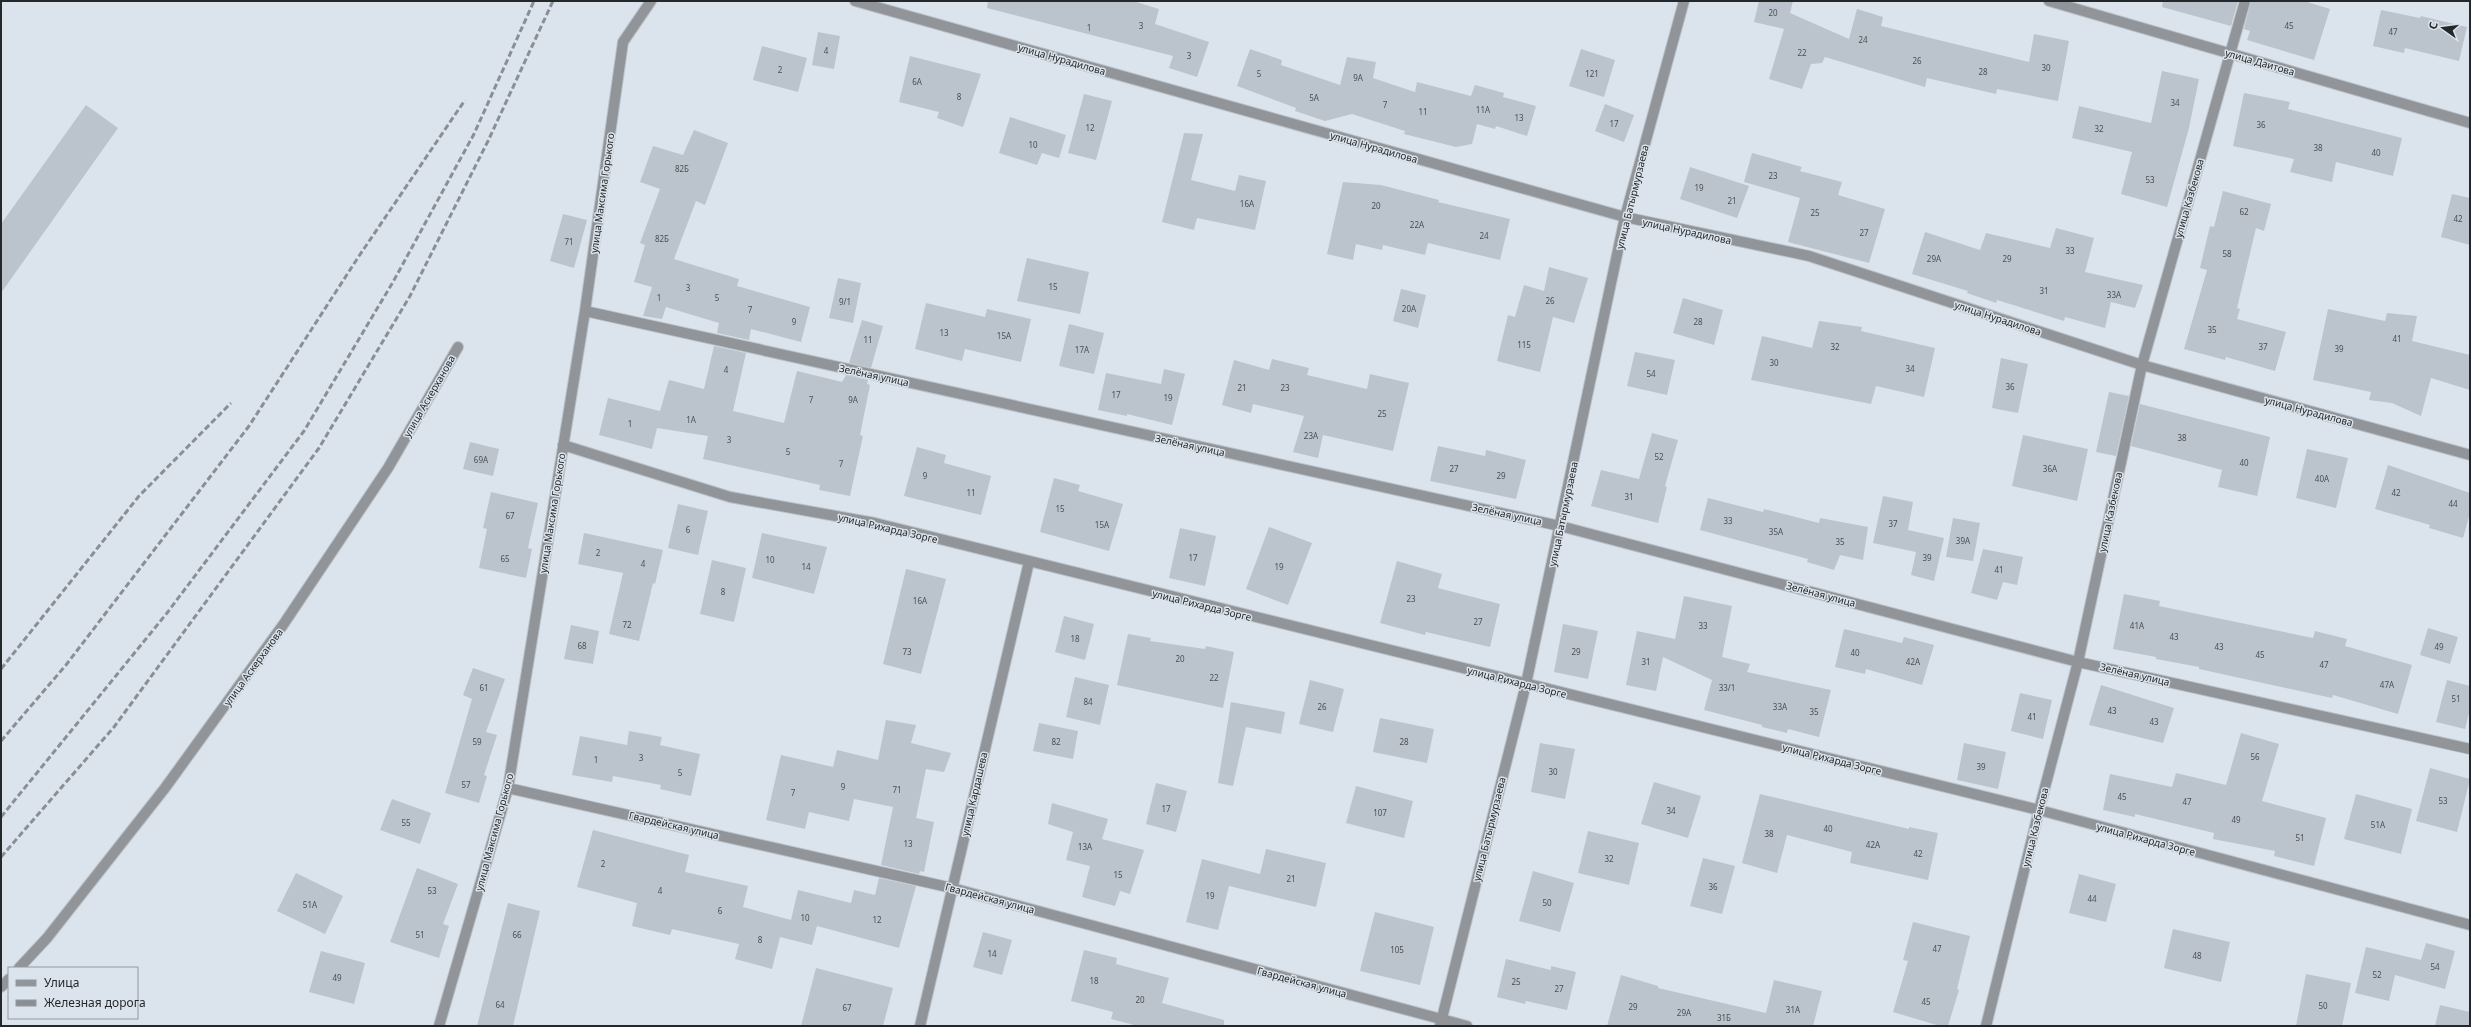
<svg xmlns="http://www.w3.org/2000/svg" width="2471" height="1027" viewBox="0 0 2471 1027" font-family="'Noto Sans',sans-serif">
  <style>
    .building { fill: #bbc4cc }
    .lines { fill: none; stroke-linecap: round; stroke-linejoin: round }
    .minor-casing { stroke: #bac2c9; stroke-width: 12 }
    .tertiary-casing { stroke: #bac2c9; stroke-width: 12 }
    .minor { stroke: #919599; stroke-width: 10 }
    .tertiary { stroke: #919599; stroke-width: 10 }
    .rail { stroke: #898f95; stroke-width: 3; stroke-dasharray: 6 3; stroke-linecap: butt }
    .labels { text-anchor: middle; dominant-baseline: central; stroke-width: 3; stroke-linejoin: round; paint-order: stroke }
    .number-label { font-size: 8px; fill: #4a4f53 }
    .street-label { font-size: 10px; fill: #25282b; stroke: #dbe4ec }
  </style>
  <rect width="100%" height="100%" fill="#dbe4ec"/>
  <path class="building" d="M988 1H1133L1159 9 1155 24 1209 42 1197 77 1169 68 1173 56 987 8Z
    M1759 1H1793L1790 13 1849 39 1857 9 1883 17 1881 26 2029 62 2034 34 2069 41 2058 101 1997 89 1996 94 1927 78 1925 87 1825 57 1822 63 1811 64 1802 89 1769 79 1784 29 1754 22Z
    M2163 1H2238L2231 26 2162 7Z
    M2251 1H2304L2330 9 2314 60 2247 40 2250 31 2244 29Z
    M2381 10 2420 18 2421 16 2467 27 2459 61 2405 48 2404 53 2373 46Z
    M818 32 840 36 834 69 812 65Z
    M762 46 807 58 798 92 753 80Z
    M1250 49 1282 60 1281 65 1340 85 1347 57 1376 62 1373 78 1415 92 1417 82 1471 96 1475 85 1504 93 1503 97 1536 106 1527 136 1496 126 1495 129 1477 124 1472 144 1456 147 1404 134 1405 131 1352 114 1325 121 1295 111 1296 108 1237 86Z
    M1581 49 1615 60 1604 97 1569 86Z
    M910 56 981 74 963 127 937 118 939 112 899 102Z
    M2162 71 2199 79 2189 128 2167 207 2121 194 2132 152 2072 138 2079 106 2151 123Z
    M2244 93 2290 102 2288 109 2402 138 2393 176 2336 162 2332 182 2290 172 2294 159 2233 146Z
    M1084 94 1112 101 1096 160 1068 153Z
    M1605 104 1634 115 1624 142 1595 131Z
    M86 105 118 128 1 293V224Z
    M1010 117 1066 135 1059 158 1042 153 1037 165 999 153Z
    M694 130 728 143 705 205 696 201 674 259 739 279 737 286 810 307 801 342 751 329 749 340 717 333 719 323 666 307 662 319 643 316 652 287 634 282 645 245 640 243 660 189 640 182 653 146 683 155Z
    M1184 133 1203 134 1191 180 1235 191 1239 175 1266 181 1255 230 1197 218 1194 230 1162 222Z
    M1752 153 1802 167 1800 171 1842 182 1838 195 1885 209 1869 263 1788 242 1800 198 1744 182Z
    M1690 167 1749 186 1737 218 1680 199Z
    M1343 182 1381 185 1439 200 1438 202 1510 219 1500 260 1428 243 1425 255 1383 245 1382 250 1356 244 1353 260 1327 254Z
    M2223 191 2271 204 2264 231 2256 228 2237 308 2240 309 2237 319 2286 332 2275 371 2226 357 2225 360 2184 349 2207 270 2200 268 2210 226 2214 227Z
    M2452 194 2470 198V245L2441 237Z
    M563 214 587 220 574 268 550 261Z
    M2056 228 2094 238 2085 272 2143 285 2135 308 2111 302 2105 328 2065 317 2064 321 1997 300 1996 303 1967 293 1968 291 1912 274 1925 232 1980 250 1986 233 2050 248Z
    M1027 258 1089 272 1080 314 1017 301Z
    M1549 267 1588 278 1574 323 1553 317 1540 372 1497 361 1508 315 1515 317 1524 285 1544 291Z
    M838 278 861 283 853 323 829 318Z
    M1401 289 1426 295 1418 328 1393 321Z
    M1683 298 1723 310 1714 345 1673 333Z
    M926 303 985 317 987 309 1031 319 1021 362 965 349 962 361 915 349Z
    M2328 309 2385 321 2387 313 2417 316 2412 341 2470 355V390L2431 378 2421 416 2392 403 2369 400 2371 392 2313 380Z
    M862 320 883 326 871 368 849 363Z
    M1819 321 1862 327 1861 331 1935 348 1924 397 1876 386 1871 404 1751 380 1762 336 1812 348Z
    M1069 324 1104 333 1094 374 1059 366Z
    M714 346 746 353 733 411 784 423 797 371 842 382 846 375 868 380 867 384 870 385 860 435 863 436 850 496 819 490 820 485 703 459 708 436 657 428 652 449 599 435 608 398 660 411 669 380 704 389Z
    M1635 352 1675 360 1667 395 1627 386Z
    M2001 358 2028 364 2018 413 1992 408Z
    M1272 359 1309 368 1307 375 1367 389 1370 374 1409 383 1393 451 1323 435 1318 458 1293 452 1304 416 1253 404 1251 413 1222 405 1234 360 1269 370Z
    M1164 369 1185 374 1172 425 1127 414V416L1098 410 1106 373 1161 384Z
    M2109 392 2129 396 2116 456 2096 452Z
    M2140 404 2270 437 2257 496 2218 487 2222 470 2131 446Z
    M1652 433 1678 440 1665 486 1667 487 1658 523 1591 506 1601 470 1639 479Z
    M2023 435 2088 449 2077 501 2012 486Z
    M470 442 499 449 493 476 463 469Z
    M1438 446 1485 456 1486 450 1526 460 1516 499 1430 481Z
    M917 447 946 455 944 463 991 476 981 515 904 496Z
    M2307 449 2348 458 2336 508 2296 498Z
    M2388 465 2470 493V513L2463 538 2429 528 2430 525 2375 509Z
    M1054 478 1080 485 1078 491 1123 504 1109 551 1040 532Z
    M491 492 538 503 528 548 532 549 526 578 479 568 487 529 483 528Z
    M1883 496 1913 502 1908 530 1944 538 1934 581 1911 575 1916 552 1873 543Z
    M1708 498 1763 512 1764 509 1819 523 1820 518 1868 527 1863 560 1840 555 1834 570 1807 562 1808 559 1700 530Z
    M678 504 708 511 698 555 668 548Z
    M1953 518 1980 523 1973 561 1946 557Z
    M1269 527 1312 543 1288 605 1246 589Z
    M1180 528 1216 536 1205 586 1169 578Z
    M584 533 663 550 655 584 653 583 639 641 609 634 623 573 578 564Z
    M762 533 827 547 814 594 752 578Z
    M1983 549 2023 557 2017 585 2003 582 1997 600 1971 593Z
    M712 560 746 568 734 622 700 614Z
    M1397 561 1442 574 1438 588 1500 604 1490 647 1426 632 1425 635 1380 623Z
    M906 569 946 579 921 674 883 664Z
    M2124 594 2160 601 2159 606 2313 638 2315 631 2347 639 2345 646 2412 665 2398 714 2333 695 2332 698 2199 669V667L2156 659V657L2113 649Z
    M1684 596 1732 606 1722 657 1750 664 1747 672 1831 690 1819 737 1788 729 1787 733 1762 727V725L1704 710 1712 680 1663 657 1656 691 1626 685 1637 631 1675 639Z
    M1064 616 1094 624 1085 660 1055 652Z
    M1563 624 1598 631 1588 679 1554 672Z
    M571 625 599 631 593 664 564 659Z
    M2428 628 2458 637 2450 664 2420 655Z
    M1844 629 1902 643 1904 637 1934 645 1922 685 1866 669 1865 674 1835 667Z
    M1128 634 1151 638 1150 641 1205 649 1206 646 1234 652 1223 708 1117 685Z
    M473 668 505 679 486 732 497 735 484 775 487 776 479 803 445 793 472 699 463 695Z
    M1075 677 1109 685 1100 725 1066 717Z
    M1310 680 1344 689 1333 732 1299 724Z
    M2447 680 2470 686V709L2465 729 2436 722Z
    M2101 685 2174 708 2163 743 2089 725Z
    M2020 693 2052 700 2043 739 2011 731Z
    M1231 702 1285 712 1281 734 1246 727 1233 786 1218 783Z
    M1380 718 1434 729 1427 763 1373 752Z
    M886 720 916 725 911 743 951 753 944 772 926 769 916 818 934 822 924 872 920 871 919 874 881 865 893 807 854 799 849 821 809 812 805 829 766 820 781 755 833 767 837 750 878 760Z
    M1039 723 1078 731 1073 759 1033 751Z
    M629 731 662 737 660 745 700 754 691 796 660 789 661 785 613 776 612 782 572 775 580 736 627 745Z
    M2241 733 2279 744 2262 801 2326 818 2314 866 2274 856 2275 851 2213 839 2214 833 2135 814V817L2103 810 2110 774 2172 787 2176 773 2226 785Z
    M1540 743 1575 749 1565 799 1531 792Z
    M1964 743 2006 752 1998 789 1957 780Z
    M2430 768 2470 779 2457 832 2416 821Z
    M1654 782 1701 796 1688 838 1641 824Z
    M1156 783 1187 791 1176 832 1146 824Z
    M1356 786 1413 801 1404 838 1346 823Z
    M1760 794 1909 829V827L1938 833 1928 880 1850 863 1852 852 1787 835 1777 873 1742 863Z
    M2356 794 2412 809 2401 854 2344 839Z
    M392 799 431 813 420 844 380 830Z
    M1052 803 1108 819 1102 839 1144 850 1130 894 1120 891 1115 906 1082 897 1090 866 1066 860 1073 832 1048 824Z
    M593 830 689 855 685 872 748 886 743 907 791 920 798 890 851 903 854 890 875 895 879 878 916 886 899 948 817 926 812 945 780 937 772 969 735 959 739 944 672 929 670 935 632 926 637 903 577 887Z
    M1588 831 1639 843 1629 885 1578 873Z
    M1266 849 1326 863 1316 907 1229 886 1218 930 1186 922 1202 859 1260 874Z
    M1703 858 1735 866 1722 914 1690 906Z
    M417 868 458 884 443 924 449 926 439 958 390 942Z
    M1533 871 1574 883 1560 932 1519 921Z
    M296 873 343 896 325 934 277 911Z
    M2079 874 2116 884 2106 922 2069 913Z
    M508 903 540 911 513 1026H477Z
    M1375 912 1434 927 1420 985 1360 971Z
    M1913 922 1970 936 1957 989 1959 990 1948 1026H1940L1893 1012 1908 961 1903 960Z
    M2173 929 2230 942 2221 982 2164 968Z
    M983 932 1012 940 1002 975 973 967Z
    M2426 943 2455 951 2445 989 2395 975 2389 1001 2355 993 2366 947 2421 960Z
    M1084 950 1117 958 1116 964 1169 978 1162 1003 1224 1020V1026H1138L1111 1019 1113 1012 1071 1001Z
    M321 951 365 963 354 1004 309 992Z
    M1506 959 1551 970V966L1576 972 1567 1010 1526 1001 1525 1004 1497 997Z
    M816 968 893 988 883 1026H801Z
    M2306 974 2351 983 2342 1026H2296Z
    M1621 975 1658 986V988L1766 1013 1774 980 1822 991 1813 1026H1607Z
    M2440 1005 2470 1012V1026H2435Z"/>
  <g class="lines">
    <g class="minor-casing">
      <path id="minor" d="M855 1 1625 217 1809 256 2142 365 2470 455
        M2049 1 2470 123
        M585 311 1560 526 2078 662 2470 749
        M563 445 730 497 875 523 2039 810 2470 925
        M508 788 952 888 1467 1026
        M19 968 47 938 165 788 283 625 388 468 458 347
        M1 987 9 979
        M439 1026 508 788 585 311 623 42 651 1
        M920 1026 1029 562
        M1986 1026 2039 810 2078 662 2142 365 2245 1"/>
    </g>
    <g class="tertiary-casing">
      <path id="tertiary" d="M1440 1026 1526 684 1625 217 1684 1"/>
    </g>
    <use href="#minor" class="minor"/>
    <use href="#tertiary" class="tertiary"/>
    <path class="rail" d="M1 669 139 496 231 403
      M1 741 66 665 249 426 359 256 465 100
      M1 817 167 613 304 431 393 282 474 134 534 1
      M1 857 114 727 319 448 410 296 488 141 553 1"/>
  </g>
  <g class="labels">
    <g class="number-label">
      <text x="1773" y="12">20</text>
      <text x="1141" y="25">3</text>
      <text x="2289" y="25">45</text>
      <text x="1089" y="27">1</text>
      <text x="2393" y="31">47</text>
      <text x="1863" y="39">24</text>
      <text x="826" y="50">4</text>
      <text x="1802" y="52">22</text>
      <text x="1189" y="55">3</text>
      <text x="1917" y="60">26</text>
      <text x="2046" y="67">30</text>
      <text x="780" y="69">2</text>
      <text x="1983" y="71">28</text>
      <text x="1259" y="73">5</text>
      <text x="1592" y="73">121</text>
      <text x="1358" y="77">9А</text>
      <text x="917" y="81">6А</text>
      <text x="959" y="96">8</text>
      <text x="1314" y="97">5А</text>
      <text x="2175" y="102">34</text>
      <text x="1385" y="104">7</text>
      <text x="1483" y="109">11А</text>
      <text x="1423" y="111">11</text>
      <text x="1519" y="117">13</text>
      <text x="1614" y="123">17</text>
      <text x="2261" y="124">36</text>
      <text x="1090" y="127">12</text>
      <text x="2099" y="128">32</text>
      <text x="1033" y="144">10</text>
      <text x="2318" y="147">38</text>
      <text x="2376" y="152">40</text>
      <text x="682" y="168">82Б</text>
      <text x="1773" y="175">23</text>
      <text x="2150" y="179">53</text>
      <text x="1699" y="187">19</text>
      <text x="1732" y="200">21</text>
      <text x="1247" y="203">16А</text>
      <text x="1376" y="205">20</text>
      <text x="2244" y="211">62</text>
      <text x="1815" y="212">25</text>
      <text x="2458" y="218">42</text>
      <text x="1417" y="224">22А</text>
      <text x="1864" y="232">27</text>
      <text x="1484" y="235">24</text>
      <text x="662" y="238">82Б</text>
      <text x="569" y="241">71</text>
      <text x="2070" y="250">33</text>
      <text x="2227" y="253">58</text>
      <text x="1934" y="258">29А</text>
      <text x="2007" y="258">29</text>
      <text x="1053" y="286">15</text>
      <text x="688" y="287">3</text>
      <text x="2044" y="290">31</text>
      <text x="2114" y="294">33А</text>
      <text x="659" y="297">1</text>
      <text x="717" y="297">5</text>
      <text x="1550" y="300">26</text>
      <text x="845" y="301">9/1</text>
      <text x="1409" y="308">20А</text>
      <text x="750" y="309">7</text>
      <text x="794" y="321">9</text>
      <text x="1698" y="321">28</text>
      <text x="2212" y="329">35</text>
      <text x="944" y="332">13</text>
      <text x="1004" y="335">15А</text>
      <text x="2397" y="338">41</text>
      <text x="868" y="339">11</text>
      <text x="1524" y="344">115</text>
      <text x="1835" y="346">32</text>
      <text x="2263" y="346">37</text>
      <text x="2339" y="348">39</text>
      <text x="1082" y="349">17А</text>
      <text x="1774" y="362">30</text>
      <text x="1910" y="368">34</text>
      <text x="726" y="369">4</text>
      <text x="1651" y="373">54</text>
      <text x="2010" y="386">36</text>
      <text x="1242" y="387">21</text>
      <text x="1285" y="387">23</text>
      <text x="1116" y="394">17</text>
      <text x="1168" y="397">19</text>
      <text x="811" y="399">7</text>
      <text x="853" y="399">9А</text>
      <text x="1382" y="413">25</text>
      <text x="691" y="419">1А</text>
      <text x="630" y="423">1</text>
      <text x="1311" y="435">23А</text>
      <text x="2182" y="437">38</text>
      <text x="729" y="439">3</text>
      <text x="788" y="451">5</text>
      <text x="1659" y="456">52</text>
      <text x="481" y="459">69А</text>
      <text x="2244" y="462">40</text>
      <text x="841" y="463">7</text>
      <text x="1454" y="468">27</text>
      <text x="2050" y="468">36А</text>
      <text x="925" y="475">9</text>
      <text x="1501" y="475">29</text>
      <text x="2322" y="478">40А</text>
      <text x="971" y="492">11</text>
      <text x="2396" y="492">42</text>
      <text x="1629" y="496">31</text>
      <text x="2453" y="503">44</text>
      <text x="1060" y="508">15</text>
      <text x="510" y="515">67</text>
      <text x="1728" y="520">33</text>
      <text x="1893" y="523">37</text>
      <text x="1102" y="524">15А</text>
      <text x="688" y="529">6</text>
      <text x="1776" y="531">35А</text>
      <text x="1963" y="540">39А</text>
      <text x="1840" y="541">35</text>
      <text x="598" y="552">2</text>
      <text x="1193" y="557">17</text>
      <text x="1927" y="557">39</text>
      <text x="505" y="558">65</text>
      <text x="770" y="559">10</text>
      <text x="643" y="563">4</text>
      <text x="806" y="566">14</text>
      <text x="1279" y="566">19</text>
      <text x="1999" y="569">41</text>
      <text x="723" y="591">8</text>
      <text x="1411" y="598">23</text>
      <text x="920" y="600">16А</text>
      <text x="1478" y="621">27</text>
      <text x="627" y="624">72</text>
      <text x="1703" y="625">33</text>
      <text x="2137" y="625">41А</text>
      <text x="2174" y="636">43</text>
      <text x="1075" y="638">18</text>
      <text x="582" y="645">68</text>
      <text x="2219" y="646">43</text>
      <text x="2439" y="646">49</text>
      <text x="907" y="651">73</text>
      <text x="1576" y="651">29</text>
      <text x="1855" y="652">40</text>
      <text x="2260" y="654">45</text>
      <text x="1180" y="658">20</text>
      <text x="1646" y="661">31</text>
      <text x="1913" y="661">42А</text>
      <text x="2324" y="664">47</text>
      <text x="1214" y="677">22</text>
      <text x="2387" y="684">47А</text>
      <text x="484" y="687">61</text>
      <text x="1727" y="687">33/1</text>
      <text x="2456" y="698">51</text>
      <text x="1088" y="701">84</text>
      <text x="1322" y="706">26</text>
      <text x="1780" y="706">33А</text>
      <text x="2112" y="710">43</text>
      <text x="1814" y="711">35</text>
      <text x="2032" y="716">41</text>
      <text x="2154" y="721">43</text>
      <text x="477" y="741">59</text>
      <text x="1056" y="741">82</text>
      <text x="1404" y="741">28</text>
      <text x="2255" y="756">56</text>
      <text x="641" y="757">3</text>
      <text x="596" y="759">1</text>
      <text x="1981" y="766">39</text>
      <text x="1553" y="771">30</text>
      <text x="680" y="772">5</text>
      <text x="466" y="784">57</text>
      <text x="843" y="786">9</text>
      <text x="897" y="789">71</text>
      <text x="793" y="792">7</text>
      <text x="2122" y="796">45</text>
      <text x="2443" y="800">53</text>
      <text x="2187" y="801">47</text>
      <text x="1166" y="808">17</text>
      <text x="1671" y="810">34</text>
      <text x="1380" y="812">107</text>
      <text x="2236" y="819">49</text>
      <text x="406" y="822">55</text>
      <text x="2378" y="824">51А</text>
      <text x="1828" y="828">40</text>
      <text x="1769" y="833">38</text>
      <text x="2300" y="837">51</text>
      <text x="908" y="843">13</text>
      <text x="1873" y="844">42А</text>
      <text x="1085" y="846">13А</text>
      <text x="1918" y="853">42</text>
      <text x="1609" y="858">32</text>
      <text x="603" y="863">2</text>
      <text x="1118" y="874">15</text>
      <text x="1291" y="878">21</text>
      <text x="1713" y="886">36</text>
      <text x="432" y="890">53</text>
      <text x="660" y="890">4</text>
      <text x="1210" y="895">19</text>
      <text x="2092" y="898">44</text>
      <text x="1547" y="902">50</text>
      <text x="310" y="904">51А</text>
      <text x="720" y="910">6</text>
      <text x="805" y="917">10</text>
      <text x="877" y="919">12</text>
      <text x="420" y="934">51</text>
      <text x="517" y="934">66</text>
      <text x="760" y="939">8</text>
      <text x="1937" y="948">47</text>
      <text x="1397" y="949">105</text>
      <text x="992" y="953">14</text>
      <text x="2197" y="955">48</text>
      <text x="2435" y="966">54</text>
      <text x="2377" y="974">52</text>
      <text x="337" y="977">49</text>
      <text x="1094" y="980">18</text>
      <text x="1516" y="981">25</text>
      <text x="1559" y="988">27</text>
      <text x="1140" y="999">20</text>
      <text x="1926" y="1001">45</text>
      <text x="500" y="1004">64</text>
      <text x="2323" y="1005">50</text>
      <text x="1633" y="1006">29</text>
      <text x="847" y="1007">67</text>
      <text x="1793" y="1009">31А</text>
      <text x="1684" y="1012">29А</text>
      <text x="1724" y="1017">31Б</text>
    </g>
    <g class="street-label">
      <text transform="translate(1062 59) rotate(16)">улица Нурадилова</text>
      <text transform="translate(2260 62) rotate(16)">улица Даитова</text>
      <text transform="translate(1374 147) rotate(16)">улица Нурадилова</text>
      <text transform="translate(602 193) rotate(-82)">улица Максима Горького</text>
      <text transform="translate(1632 197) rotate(-76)">улица Батырмурзаева</text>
      <text transform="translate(2189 198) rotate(-74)">улица Казбекова</text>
      <text transform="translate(1687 231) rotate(12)">улица Нурадилова</text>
      <text transform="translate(1998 318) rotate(18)">улица Нурадилова</text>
      <text transform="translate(874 375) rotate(12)">Зелёная улица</text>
      <text transform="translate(429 396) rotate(-60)">улица Аскерханова</text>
      <text transform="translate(2309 411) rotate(15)">улица Нурадилова</text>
      <text transform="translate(1190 445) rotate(12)">Зелёная улица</text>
      <text transform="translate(2110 512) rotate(-78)">улица Казбекова</text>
      <text transform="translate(552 513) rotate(-81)">улица Максима Горького</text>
      <text transform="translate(1507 514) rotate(12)">Зелёная улица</text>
      <text transform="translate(1563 514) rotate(-78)">улица Батырмурзаева</text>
      <text transform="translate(888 528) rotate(13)">улица Рихарда Зорге</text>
      <text transform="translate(1821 594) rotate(15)">Зелёная улица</text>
      <text transform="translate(1202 605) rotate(14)">улица Рихарда Зорге</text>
      <text transform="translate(253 667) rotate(-54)">улица Аскерханова</text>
      <text transform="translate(2135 674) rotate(13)">Зелёная улица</text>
      <text transform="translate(1517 682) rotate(14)">улица Рихарда Зорге</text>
      <text transform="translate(1832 759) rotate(14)">улица Рихарда Зорге</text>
      <text transform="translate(974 794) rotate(-77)">улица Кардашева</text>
      <text transform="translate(674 825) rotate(13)">Гвардейская улица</text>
      <text transform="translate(2035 827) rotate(-76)">улица Казбекова</text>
      <text transform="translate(1489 829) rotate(-76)">улица Батырмурзаева</text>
      <text transform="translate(494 832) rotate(-75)">улица Максима Горького</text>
      <text transform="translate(2146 839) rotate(15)">улица Рихарда Зорге</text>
      <text transform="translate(990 898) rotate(15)">Гвардейская улица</text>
      <text transform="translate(1302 982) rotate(15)">Гвардейская улица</text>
    </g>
  </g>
  <rect width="2471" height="1027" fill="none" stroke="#25282b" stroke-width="4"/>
  <rect x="8" y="967" width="130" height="52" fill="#dbe4ec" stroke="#92999f"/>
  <rect x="16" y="980" width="20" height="6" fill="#919599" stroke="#92999f"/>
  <text x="44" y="987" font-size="12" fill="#25282b">Улица</text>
  <rect x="16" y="1000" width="20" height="6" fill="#898f95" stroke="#92999f"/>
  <text x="44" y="1007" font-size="12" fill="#25282b">Железная дорога</text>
  <g transform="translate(2443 28) rotate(284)" stroke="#dbe4ec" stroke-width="3" paint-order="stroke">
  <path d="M0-3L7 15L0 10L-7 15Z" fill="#25282b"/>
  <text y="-6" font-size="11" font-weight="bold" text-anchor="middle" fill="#25282b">С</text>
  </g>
</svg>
